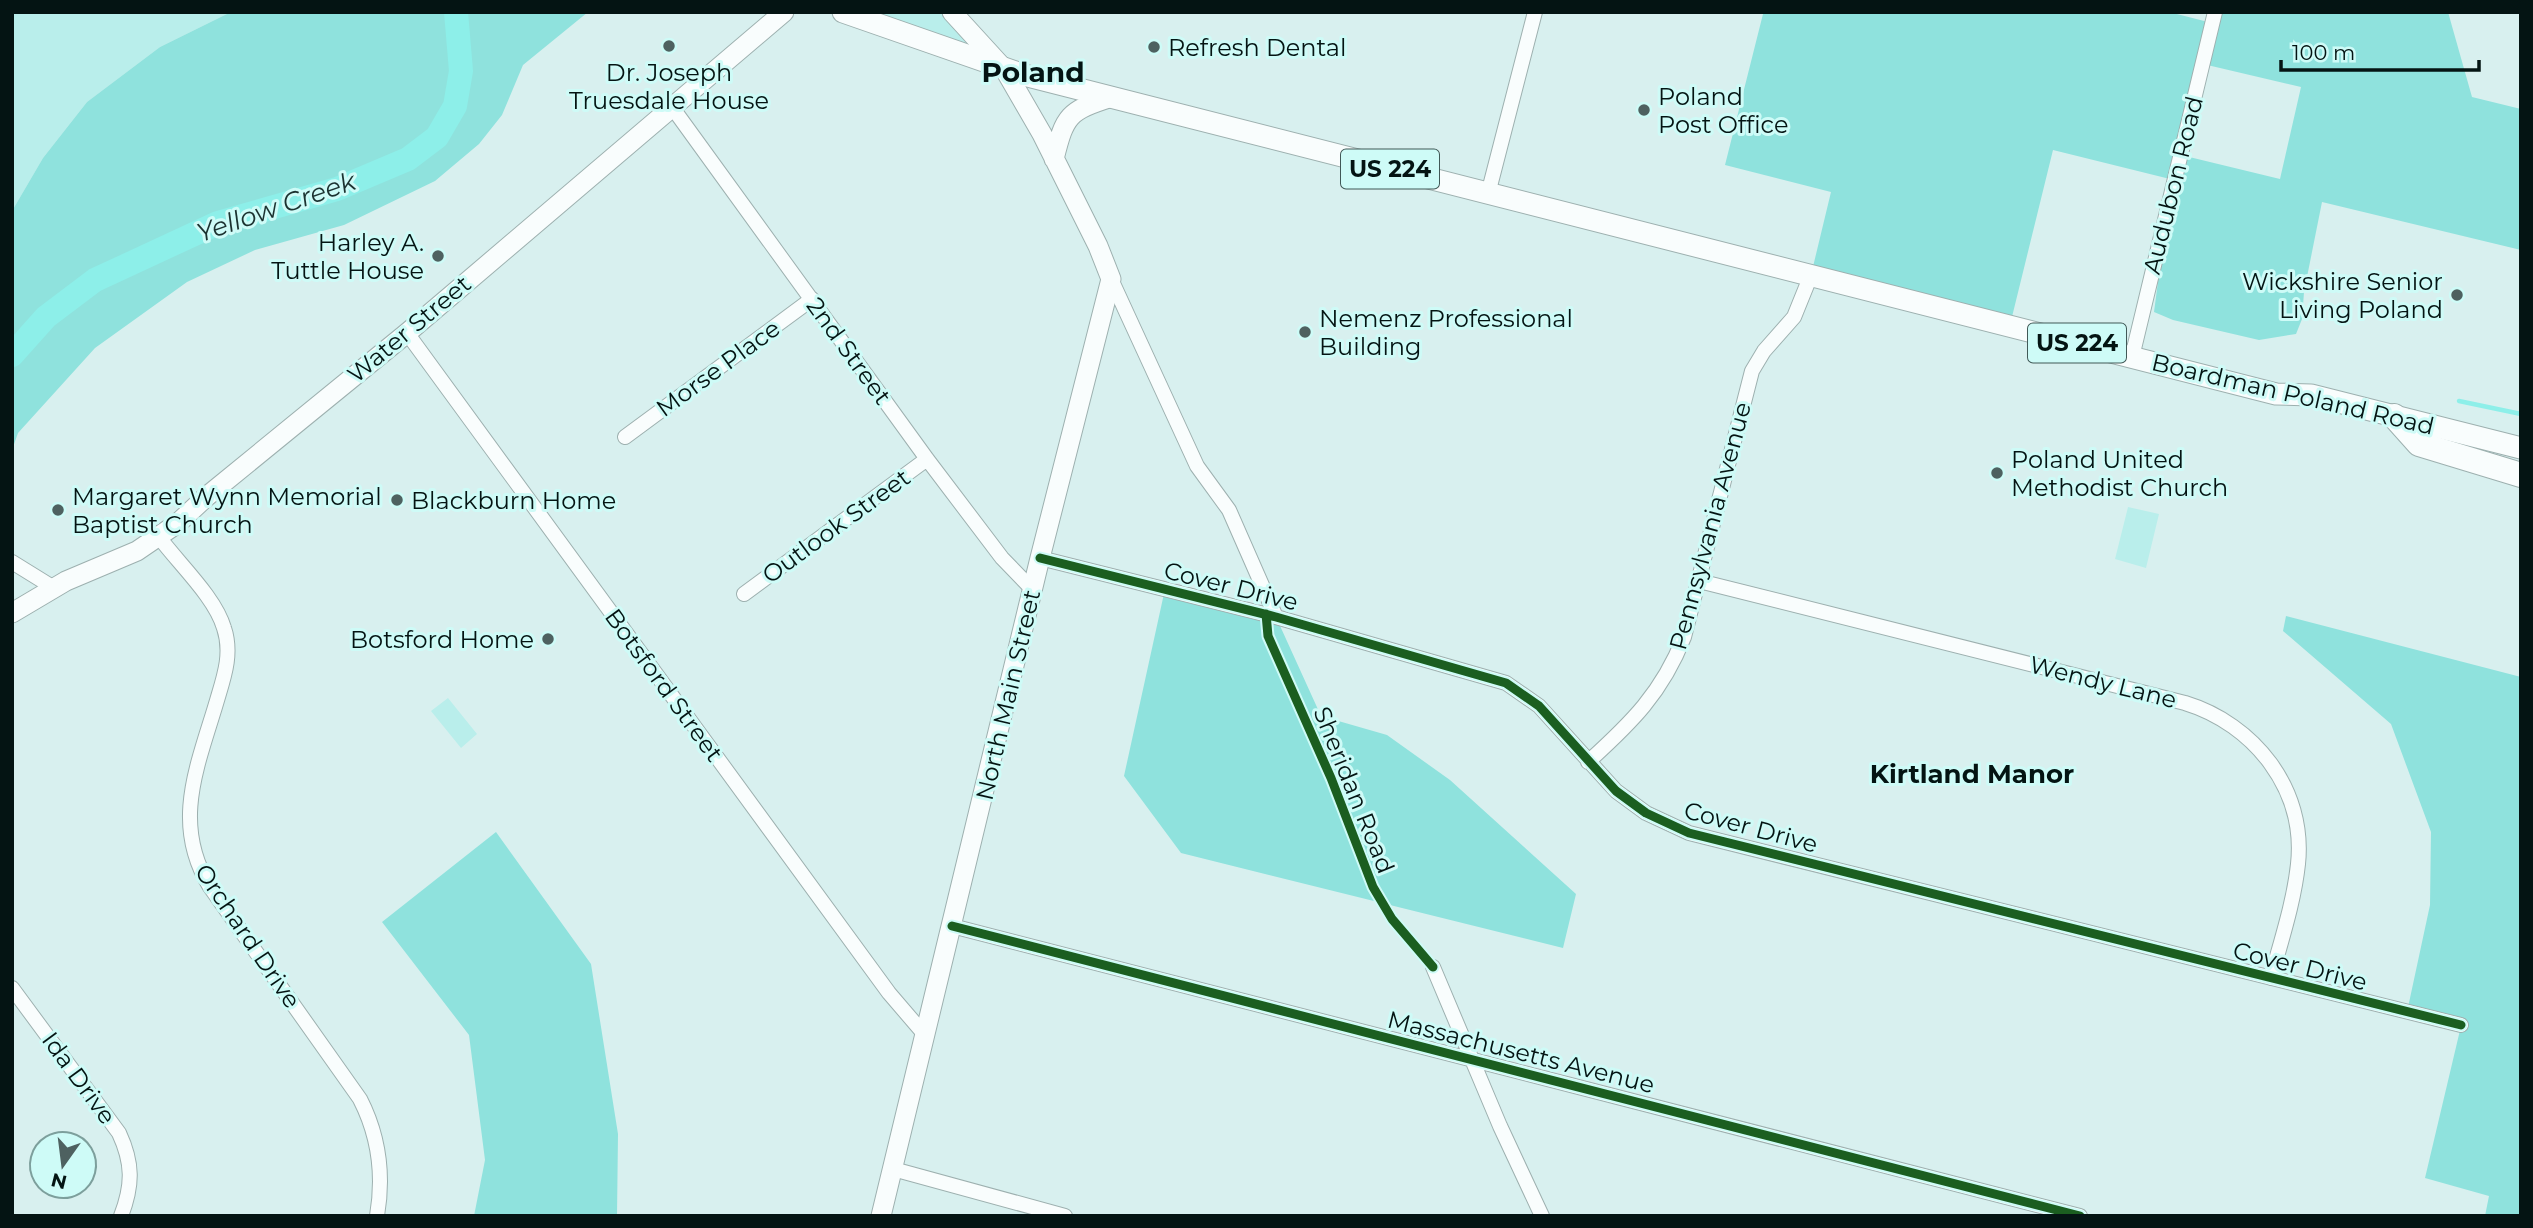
<svg xmlns="http://www.w3.org/2000/svg" width="2533" height="1228" viewBox="0 0 2533 1228" font-family="Montserrat,sans-serif">
  <style>
    .green { fill: #b9eeeb }
    .forest { fill: #8fe2dd; fill-rule: evenodd }
    .lines { fill: none; stroke-linecap: round; stroke-linejoin: round }
    .stream { stroke: #8defe9; stroke-width: 4.5 }
    .river { stroke: #8defe9; stroke-width: 24 }
    .minor-casing { stroke: #9db0af; stroke-width: 16 }
    .secondary-casing { stroke: #9db0af; stroke-width: 21 }
    .primary-casing { stroke: #9db0af; stroke-width: 23 }
    .motorway-casing { stroke: #9db0af; stroke-width: 26 }
    .minor { stroke: #f9fdfd; stroke-width: 14 }
    .secondary { stroke: #f9fdfd; stroke-width: 19 }
    .primary { stroke: #f9fdfd; stroke-width: 21 }
    .motorway { stroke: #f9fdfd; stroke-width: 24 }
    .cycleway-casing { stroke: #cefbf7; stroke-width: 13 }
    .cycleway { stroke: #1b5e20; stroke-width: 9 }
    .poi-dot { fill: #4e6160; stroke: #cefbf7; stroke-width: 2.5 }
    .labels { text-anchor: middle; dominant-baseline: central; stroke-width: 6; stroke-linejoin: round; paint-order: stroke }
    .shield { fill: #cefbf7; stroke: #415957; stroke-width: 2 }
    .shield-label { font-size: 23px; font-weight: bold; fill: #041413 }
    .poi-label { font-size: 24px; fill: #041413; stroke: #cefbf7; text-anchor: start }
    .street-label { font-size: 24px; fill: #041413; stroke: #cefbf7 }
    .water-label { font-size: 26px; font-style: italic; fill: #1b3230; stroke: #cefbf7 }
    .neighbourhood-label { font-size: 26px; font-weight: bold; fill: #041413; stroke: #cefbf7 }
    .quarter-label { font-size: 28px; font-weight: bold; fill: #041413; stroke: #cefbf7 }
  </style>
  <rect width="100%" height="100%" fill="#d8f0ef"/>
  <path class="green" d="M12 12H231L160 47 87 102 43 158 12 211Z
    M843 12H952L1005 70Z
    M2128 507 2159 514 2146 568 2115 559Z
    M448 698 477 734 461 748 431 711Z"/>
  <path class="forest" d="M231 12H588L523 65 502 115 479 144 435 181 344 225 255 250 187 282 95 348 18 433 12 450V211L43 158 87 102 160 47Z
    M1758 12H2169L2212 23 2215 12H2448L2472 97 2521 109V250L2322 202 2304 292 2302 319 2296 334 2259 340 2173 320 2154 312 2168 207 2174 180 2053 150 2010 325 1811 275 1831 192 1725 165 1763 14ZM2203 64 2301 87 2280 179 2181 155Z
    M1165 589 1276 617 1321 716 1387 735 1450 780 1576 894 1563 948 1181 853 1124 776Z
    M2286 616 2521 677V1216H2485L2489 1196 2425 1178 2461 1026 2407 1012 2430 905 2431 832 2391 724 2283 631Z
    M496 832 591 964 618 1134 617 1216H474L485 1160 469 1035 382 922Z"/>
  <g class="lines">
    <path class="stream" d="M2459 401 2521 414"/>
    <path class="river" d="M12 355 46 317 95 280 218 223 337 189 408 159 437 137 455 106 461 71 456 12"/>
    <g class="minor-casing">
      <path id="minor" d="M672 107 927 459 1002 558 1033 590
        M1488 194 1535 12
        M1111 279 1197 466 1229 510 1276 617
        M407 333 889 993 925 1035
        M2132 357 2215 12
        M625 437 812 299
        M159 537C179 564 215 597 224 628 232 652 225 674 218 697 199 763 170 822 210 887L360 1099C379 1136 384 1175 377 1216
        M1040 558 1276 617 1506 683 1539 706 1616 791 1646 813 1689 833 2461 1025
        M12 562 54 588
        M1699 581 2185 703C2254 724 2306 789 2298 864 2294 902 2281 941 2271 978
        M744 594 927 459
        M1588 762C1631 723 1662 693 1684 637L1752 371 1764 351 1794 317 1811 275
        M952 926 2080 1216
        M1433 967 1500 1126 1542 1216
        M12 988 119 1133C133 1163 133 1185 121 1216
        M893 1169 1065 1216"/>
    </g>
    <g class="secondary-casing">
      <path id="secondary" d="M1054 159C1065 115 1068 111 1112 97
        M12 613 66 581 137 551 178 523 206 497 407 333 784 12
        M881 1216 1040 558 1111 279 1098 246 1042 134 1005 70 952 12"/>
    </g>
    <g class="primary-casing">
      <path id="primary" d="M843 12 1024 75 2276 394 2311 395 2521 448"/>
    </g>
    <g class="motorway-casing">
      <path id="motorway" d="M2394 416 2419 444 2521 475"/>
    </g>
    <use href="#minor" class="minor"/>
    <use href="#secondary" class="secondary"/>
    <use href="#primary" class="primary"/>
    <use href="#motorway" class="motorway"/>
    <g class="cycleway-casing">
      <path id="cycleway" d="M1040 558 1276 617 1506 683 1539 706 1616 791 1646 813 1689 833 2461 1025
        M1266 614 1268 636 1331 778 1373 887 1392 919 1433 967
        M952 926 2080 1216"/>
    </g>
    <use href="#cycleway" class="cycleway"/>
  </g>
  <g class="poi-dot">
    <circle cx="669" cy="46" r="7"/>
    <circle cx="1154" cy="47" r="7"/>
    <circle cx="1644" cy="110" r="7"/>
    <circle cx="438" cy="256" r="7"/>
    <circle cx="2457" cy="295" r="7"/>
    <circle cx="1305" cy="332" r="7"/>
    <circle cx="1997" cy="473" r="7"/>
    <circle cx="397" cy="500" r="7"/>
    <circle cx="58" cy="510" r="7"/>
    <circle cx="548" cy="639" r="7"/>
  </g>
  <g class="labels">
    <g class="shield">
      <rect x="1341" y="149.5" width="98" height="39" rx="5"/>
      <rect x="2028" y="323.5" width="98" height="39" rx="5"/>
    </g>
    <g class="shield-label">
      <text x="1390" y="169">US 224</text>
      <text x="2077" y="343">US 224</text>
    </g>
    <g class="poi-label">
      <text x="1168" y="47">Refresh Dental</text>
      <text x="669" y="72" text-anchor="middle">Dr. Joseph<tspan x="669" dy="28">Truesdale House</tspan></text>
      <text x="1658" y="96">Poland<tspan x="1658" dy="28">Post Office</tspan></text>
      <text x="424" y="242" text-anchor="end">Harley A.<tspan x="424" dy="28">Tuttle House</tspan></text>
      <text x="2443" y="281" text-anchor="end">Wickshire Senior<tspan x="2443" dy="28">Living Poland</tspan></text>
      <text x="1319" y="318">Nemenz Professional<tspan x="1319" dy="28">Building</tspan></text>
      <text x="2011" y="459">Poland United<tspan x="2011" dy="28">Methodist Church</tspan></text>
      <text x="72" y="496">Margaret Wynn Memorial<tspan x="72" dy="28">Baptist Church</tspan></text>
      <text x="411" y="500">Blackburn Home</text>
      <text x="534" y="639" text-anchor="end">Botsford Home</text>
    </g>
    <g class="street-label">
      <text transform="translate(2173 185) rotate(-76)">Audubon Road</text>
      <text transform="translate(409 329) rotate(-40)">Water Street</text>
      <text transform="translate(849 351) rotate(54)">2nd Street</text>
      <text transform="translate(718 368) rotate(-36)">Morse Place</text>
      <text transform="translate(2293 394) rotate(13)">Boardman Poland Road</text>
      <text transform="translate(836 526) rotate(-36)">Outlook Street</text>
      <text transform="translate(1710 526) rotate(-75)">Pennsylvania Avenue</text>
      <text transform="translate(1231 586) rotate(14)">Cover Drive</text>
      <text transform="translate(2103 682) rotate(14)">Wendy Lane</text>
      <text transform="translate(664 685) rotate(54)">Botsford Street</text>
      <text transform="translate(1008 695) rotate(-77)">North Main Street</text>
      <text transform="translate(1354 790) rotate(68)">Sheridan Road</text>
      <text transform="translate(1751 827) rotate(15)">Cover Drive</text>
      <text transform="translate(248 936) rotate(56)">Orchard Drive</text>
      <text transform="translate(2300 966) rotate(14)">Cover Drive</text>
      <text transform="translate(1521 1052) rotate(14)">Massachusetts Avenue</text>
      <text transform="translate(79 1078) rotate(54)">Ida Drive</text>
    </g>
    <g class="water-label">
      <text transform="translate(276 207) rotate(-19)">Yellow Creek</text>
    </g>
    <g class="neighbourhood-label">
      <text x="1972" y="774">Kirtland Manor</text>
    </g>
    <g class="quarter-label">
      <text x="1033" y="72">Poland</text>
    </g>
  </g>
  <rect width="2533" height="1228" fill="none" stroke="#041413" stroke-width="28"/>
  <g transform="translate(63 1165) rotate(194)"><circle r="33" fill="#cefbf7" stroke="#7d9f9c" stroke-width="2"/>
  <path d="M0-5L12 26L0 18L-12 26Z" fill="#4e6160"/>
  <text y="-10" font-size="19" font-weight="bold" text-anchor="middle" fill="#041413">N</text>
  </g>
  <path d="M2281 60v10h198v-10" fill="none" stroke="#041413" stroke-width="3.5"/>
  <text x="2292" y="60" font-size="21" fill="#041413" stroke="#cefbf7" stroke-width="5" paint-order="stroke">100 m</text>
</svg>
